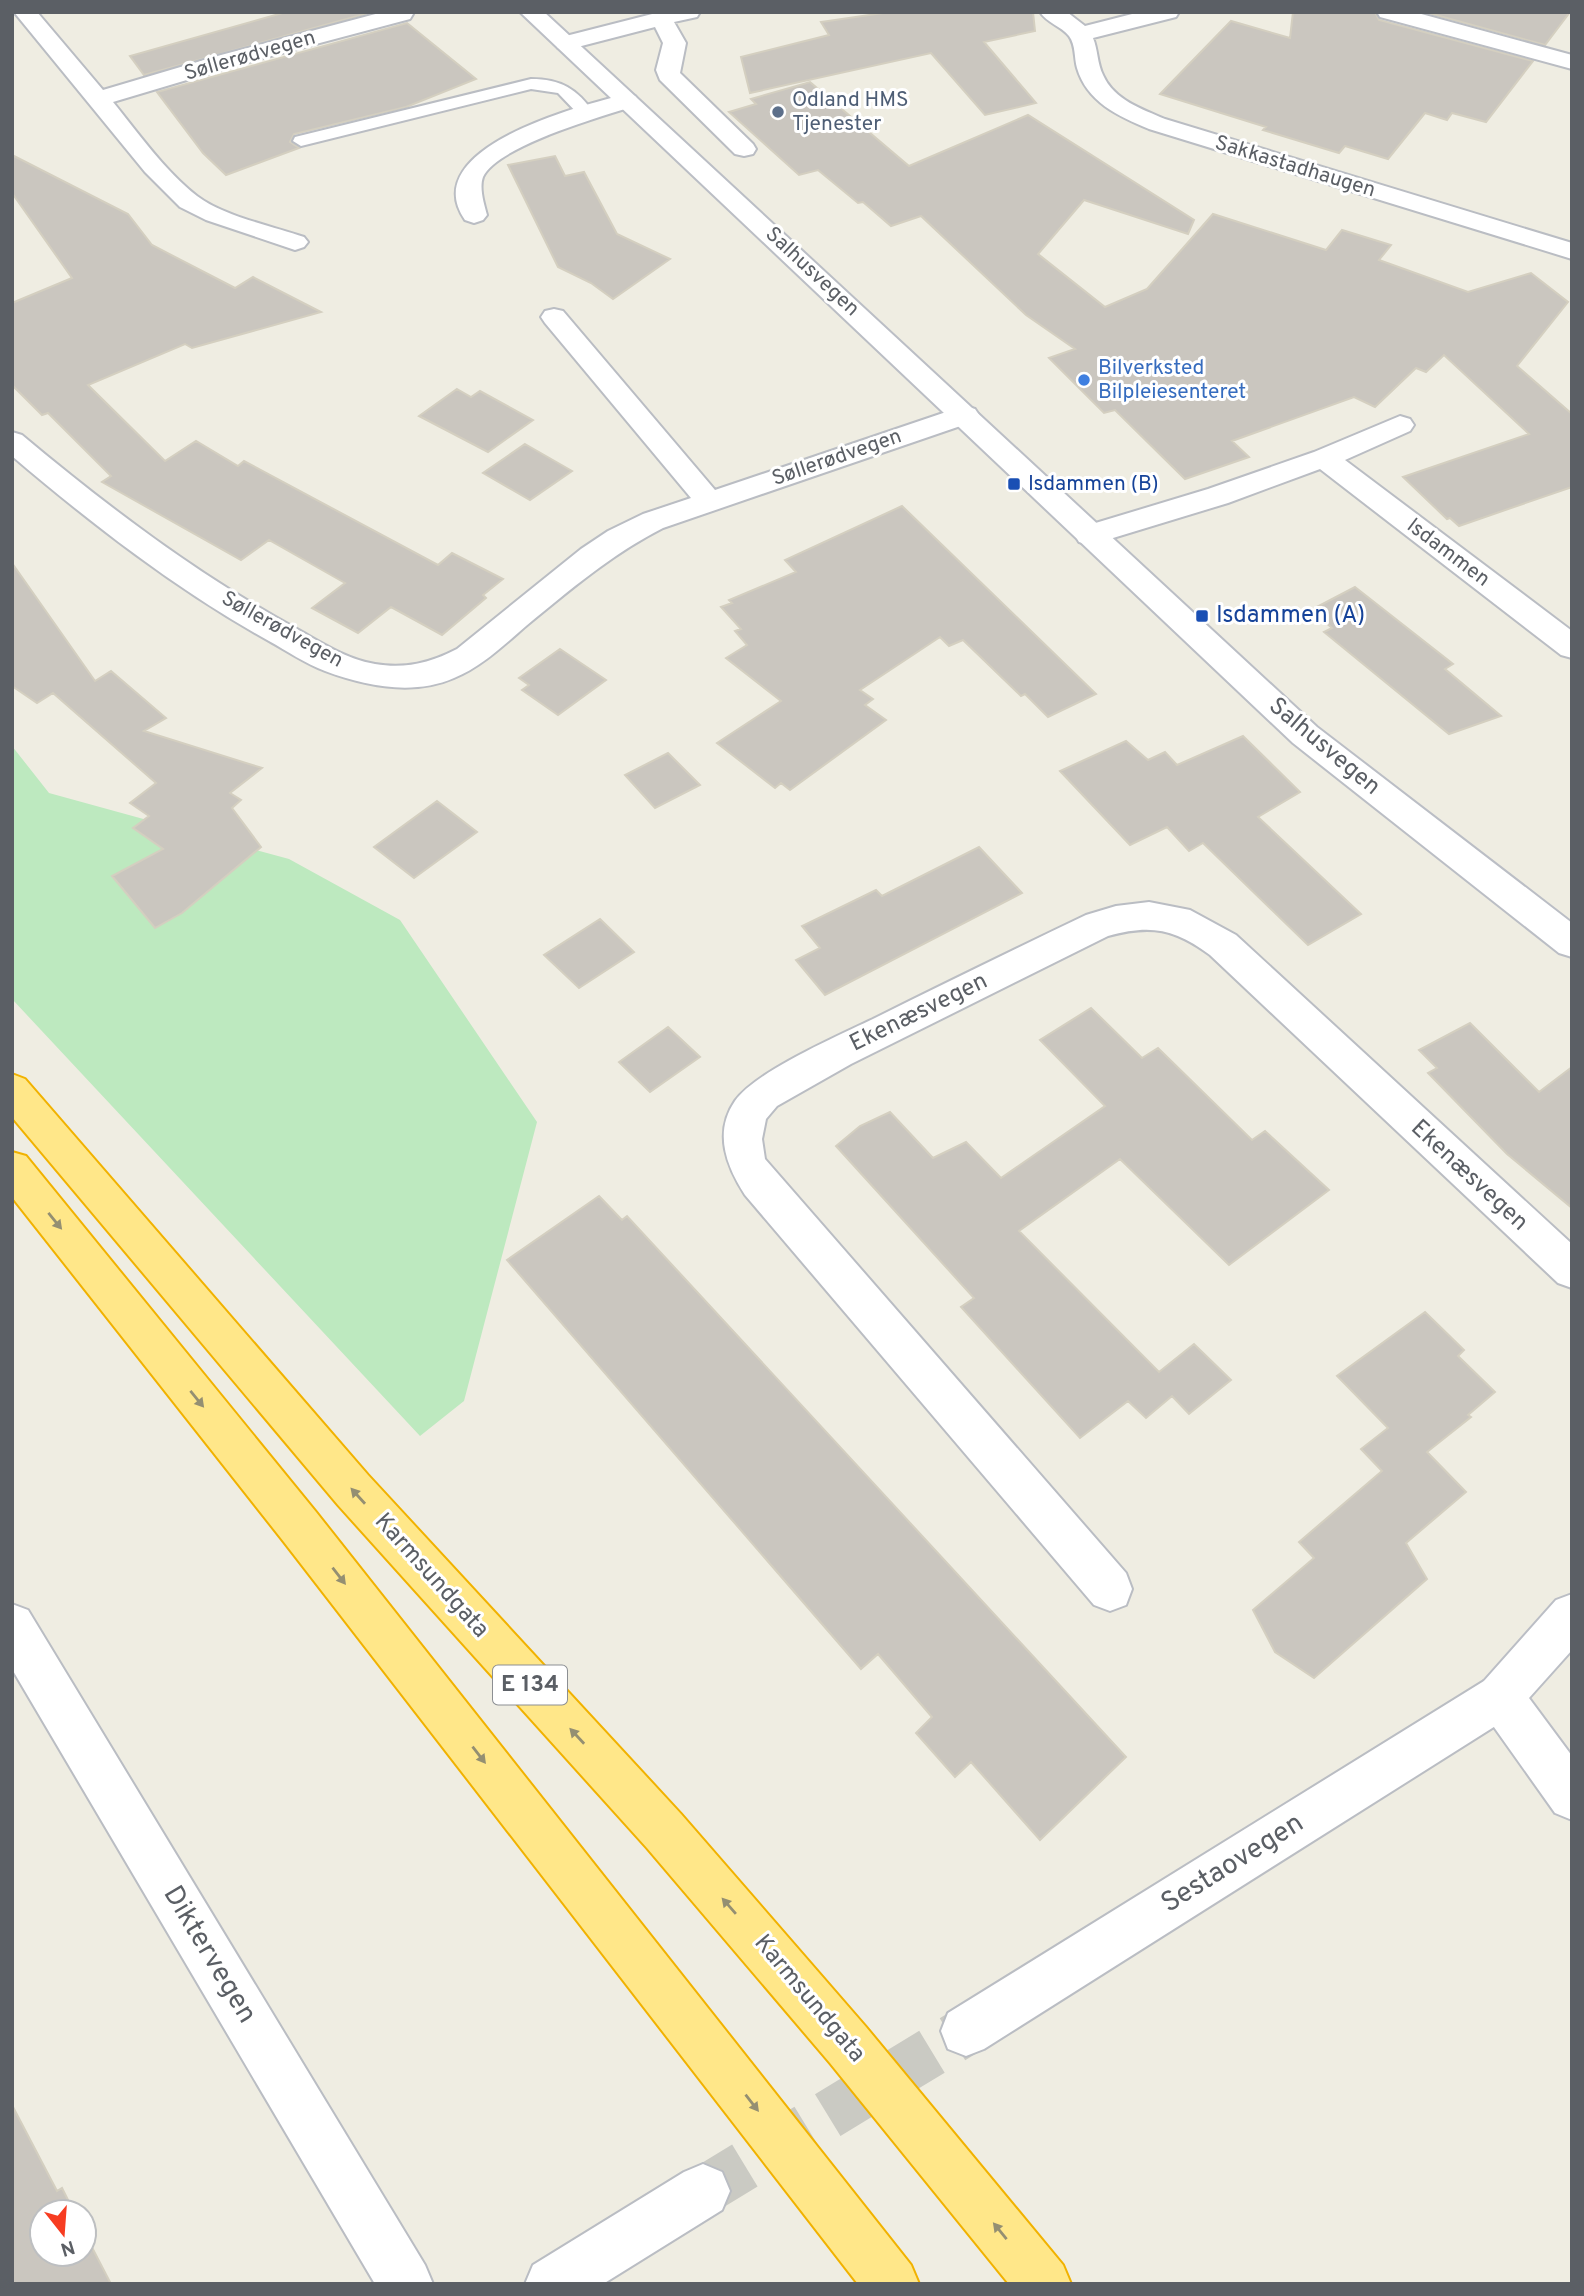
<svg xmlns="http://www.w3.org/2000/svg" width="1584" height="2296" viewBox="0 0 1584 2296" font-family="Overpass,sans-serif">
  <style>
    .green { fill: #bde9bf }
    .building { fill: #cac6bf; stroke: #d4cfc0; stroke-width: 2 }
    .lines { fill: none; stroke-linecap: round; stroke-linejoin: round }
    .street-tunnel { stroke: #cacac3; stroke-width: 49; stroke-dasharray: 49 24; stroke-linecap: butt }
    .lane-casing { stroke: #babdc3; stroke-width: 4 }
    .street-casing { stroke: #babdc3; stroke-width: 4 }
    .secondary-casing { stroke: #bbbec5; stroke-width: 4 }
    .highway-casing { stroke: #f1b200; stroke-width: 4 }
    .lane { fill: #fff; fill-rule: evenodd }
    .street { fill: #fff; fill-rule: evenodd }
    .secondary { fill: #fff; fill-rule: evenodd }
    .highway { fill: #ffe789; fill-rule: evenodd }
    .oneway { fill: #948f72 }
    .service-dot { fill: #5c6f8a; stroke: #fff; stroke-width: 2.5 }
    .shop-dot { fill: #3f7fe0; stroke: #fff; stroke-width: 2.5 }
    .transit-dot { fill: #1a4fb4; stroke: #fff; stroke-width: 2.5 }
    .labels { text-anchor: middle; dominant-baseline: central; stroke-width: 6; stroke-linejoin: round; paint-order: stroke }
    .far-street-label { font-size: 21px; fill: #5b5f65; stroke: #fff }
    .far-service-label { font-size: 21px; fill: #4e5e75; stroke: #fff; text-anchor: start }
    .far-shop-label { font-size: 21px; fill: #366cbe; stroke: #fff; text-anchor: start }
    .far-transit-label { font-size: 21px; fill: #164399; stroke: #fff; text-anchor: start }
    .shield { fill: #fff; stroke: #8c8f93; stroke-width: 2 }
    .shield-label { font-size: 23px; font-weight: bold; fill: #5b5f65 }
    .transit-label { font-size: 24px; fill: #164399; stroke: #fff; text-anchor: start }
    .street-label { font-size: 24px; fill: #5b5f65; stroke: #fff }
    .near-street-label { font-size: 28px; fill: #5b5f65; stroke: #fff }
  </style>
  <rect width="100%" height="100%" fill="#efede2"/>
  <path class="green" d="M12 746 49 793 289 859 400 920 537 1122 464 1401 420 1436 12 999Z"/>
  <path class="building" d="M286 12H372L144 75 130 56Z
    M1033 12 1035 31 984 42 1036 103 985 115 931 53 750 93 741 57 829 35 821 22 883 13Z
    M1293 12H1375L1379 20 1533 61 1486 122 1452 113 1447 120 1425 113 1388 159 1345 146 1339 153 1263 130 1266 127 1160 94 1231 21 1290 38Z
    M1425 12H1570L1545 45Z
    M407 23 476 79 406 107 294 134 290 142 299 148 226 175 203 153 157 92Z
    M810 82 909 166 1028 115 1194 220 1188 234 1084 200 1038 254 1105 307 1147 289 1213 214 1326 250 1342 230 1391 245 1379 260 1468 292 1531 273 1568 302 1517 366 1572 414V487L1459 526 1450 518 1447 519 1403 477 1529 434 1444 355 1426 372 1416 368 1375 407 1354 397 1232 441 1249 457 1185 479 1115 410 1104 413 1049 358 1075 349 1026 315 921 216 891 226 863 202 858 203 818 170 799 175 729 112 756 104 751 99Z
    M12 155 128 214 152 245 235 288 253 277 321 312 192 348 185 344 88 385 165 461 196 441 238 466 244 461 438 565 452 553 503 579 483 595 486 598 442 635 391 607 358 633 312 608 345 583 269 540 241 560 102 482 111 476 48 413 42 415 12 385V303L72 278 12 193Z
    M555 156 565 176 584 172 617 234 670 259 613 299 591 283 558 267 508 165Z
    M457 389 471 397 480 391 533 420 488 452 419 416Z
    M525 444 572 471 530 500 483 473Z
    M902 506 1096 694 1048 717 1025 694 1021 696 963 640 949 646 940 637 860 690 873 699 865 705 886 720 790 790 781 783 775 788 717 743 781 701 726 658 747 645 735 631 741 629 721 607 732 603 729 600 796 572 785 560Z
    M12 563 95 681 111 671 166 718 144 731 262 768 230 793 241 800 232 808 261 847 182 913 155 928 112 876 163 849 133 828 149 816 130 803 156 783 53 693 37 703 12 686Z
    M1355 587 1453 664 1445 669 1501 716 1449 734 1324 632 1332 628 1311 610Z
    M560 649 606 680 558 715 522 690 529 685 519 678Z
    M1243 736 1300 792 1258 817 1361 914 1308 945 1203 843 1189 851 1167 827 1130 845 1060 771 1126 741 1148 760 1165 752 1177 765Z
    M668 753 700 785 655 808 625 775Z
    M437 801 477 832 414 878 374 847Z
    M979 847 1022 893 825 995 796 960 820 948 802 926 876 890 882 896Z
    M600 919 634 952 579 988 544 955Z
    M1091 1008 1142 1058 1158 1048 1252 1140 1265 1131 1329 1190 1229 1265 1120 1159 1019 1231 1159 1372 1194 1344 1231 1380 1189 1414 1172 1396 1146 1418 1128 1401 1080 1438 961 1307 974 1298 836 1146 860 1126 890 1112 933 1158 966 1142 1001 1178 1105 1106 1040 1040Z
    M1470 1023 1539 1092 1572 1067V1208L1507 1154 1428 1073 1437 1068 1419 1050Z
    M668 1027 700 1057 650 1092 619 1062Z
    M599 1196 622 1220 627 1216 1126 1757 1040 1840 971 1762 955 1777 916 1733 932 1717 878 1654 861 1669 507 1260Z
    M1425 1312 1464 1350 1458 1356 1495 1392 1468 1415 1471 1417 1427 1452 1466 1492 1406 1543 1427 1579 1314 1678 1275 1652 1253 1610 1314 1558 1299 1542 1382 1471 1361 1449 1388 1428 1337 1376Z
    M12 2105 57 2191 62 2188 74 2212H42V2254H84V2232L111 2284H12Z"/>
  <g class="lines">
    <path class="street-tunnel" d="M703 2191 966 2031"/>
    <g class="lane-casing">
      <path id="lane" d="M531 79C561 79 577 89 594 113L592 116H580L558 93 531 89 301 146 293 141 295 137Z"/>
    </g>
    <g class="street-casing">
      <path id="street" d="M14 12H37L103 90 221 55 383 12 413 14 410 19 237 65 113 102C139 134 165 171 197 196 223 216 272 226 304 237L308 242 304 247 295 250 206 220 180 207 145 172Z
        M660 12H700L697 17 674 22 686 43 680 73 753 144 756 149 753 154 744 156 735 154 660 80 656 70 663 43 655 27 566 50 558 48 555 43 558 38Z
        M1040 12H1067L1085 26 1140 12H1179L1176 17 1093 38C1098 50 1097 63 1103 75 1114 100 1142 109 1165 119L1572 243V259L1149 129C1118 116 1087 102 1077 68 1074 58 1076 45 1069 36 1061 26 1047 23 1040 12Z
        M1377 12H1414L1572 55V69L1380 17Z
        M627 94 635 96 639 101 635 106C603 116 497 146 483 177 479 188 484 204 487 215L483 220 474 223 465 220C415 148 582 105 627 94Z
        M554 309 563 311 715 490 955 409 965 406 975 409 979 415 975 421 663 528C612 554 571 589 526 626 504 645 481 667 454 678 413 696 365 686 325 671 306 664 287 651 269 641 177 590 92 524 12 456V432L22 435C108 507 198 575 297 629 322 643 346 659 375 664 405 669 430 663 457 649L581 549 608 531 643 514 691 498 545 323 541 317 545 311Z
        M1400 416 1410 419 1414 425 1410 431 1345 460 1572 631V658L1561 655 1320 469 1228 503 1090 545 1079 542 1075 535 1079 528 1208 489 1314 452Z
        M1149 902 1190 910 1236 935 1572 1244V1288L1558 1283 1210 955C1175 929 1151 924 1108 936L851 1064 777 1106 766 1119 762 1139 765 1159 1126 1573 1132 1589 1126 1605 1110 1611 1094 1605 745 1195C727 1167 713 1133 735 1101 756 1071 840 1035 875 1018 945 983 1015 949 1086 915L1116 906Z
        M12 1604 28 1610 425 2265 433 2284H375L12 1669Z
        M1500 1674 1516 1681 1523 1697 1516 1713 984 2049 966 2056 948 2049 941 2031 948 2013 1484 1681Z
        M703 2164 722 2172 730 2191 722 2210 603 2284H525L533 2265 684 2172Z"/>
    </g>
    <g class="secondary-casing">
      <path id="secondary" d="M520 12H544L1317 727 1572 923V957L1559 953 1293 743Z
        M1572 1594V1650L1529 1698 1572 1756V1820L1555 1813 1484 1713 1477 1697 1484 1681 1556 1600Z"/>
    </g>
    <g class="highway-casing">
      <path id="highway" d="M12 1074 25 1079 368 1475 681 1814 866 2027 1063 2265 1071 2284H1009L830 2063 647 1848 338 1505 12 1117Z
        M12 1152 26 1156 316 1512 911 2265 919 2284H858L284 1542 12 1197Z"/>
    </g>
    <use href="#lane" class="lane"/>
    <use href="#street" class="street"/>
    <use href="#secondary" class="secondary"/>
    <use href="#highway" class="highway"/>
  </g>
  <defs><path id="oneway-solid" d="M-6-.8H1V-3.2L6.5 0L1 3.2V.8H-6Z" transform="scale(1.75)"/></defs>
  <g class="oneway">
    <use href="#oneway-solid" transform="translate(55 1221) rotate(51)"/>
    <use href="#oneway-solid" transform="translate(197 1399) rotate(51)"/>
    <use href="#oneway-solid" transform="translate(358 1496) rotate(-132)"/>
    <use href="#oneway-solid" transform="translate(339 1576) rotate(52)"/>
    <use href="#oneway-solid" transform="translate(577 1736) rotate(-133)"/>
    <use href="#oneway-solid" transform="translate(479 1755) rotate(52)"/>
    <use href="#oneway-solid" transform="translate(729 1906) rotate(-131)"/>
    <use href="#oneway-solid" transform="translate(752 2103) rotate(52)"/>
    <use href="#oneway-solid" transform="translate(1000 2231) rotate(-129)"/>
  </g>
  <circle class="service-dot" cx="778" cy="112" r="7"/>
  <circle class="shop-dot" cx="1084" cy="380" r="7"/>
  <g class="transit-dot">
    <rect x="1007" y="477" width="14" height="14" rx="3.5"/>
    <rect x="1195" y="609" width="14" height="14" rx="3.5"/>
  </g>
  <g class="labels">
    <g class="far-street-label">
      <text transform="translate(250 56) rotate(-16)">Søllerødvegen</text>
      <text transform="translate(1295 167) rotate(17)">Sakkastadhaugen</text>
      <text transform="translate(812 272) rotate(43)">Salhusvegen</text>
      <text transform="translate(837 458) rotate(-19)">Søllerødvegen</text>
      <text transform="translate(1448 553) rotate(37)">Isdammen</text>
      <text transform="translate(282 630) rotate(29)">Søllerødvegen</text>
    </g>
    <g class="far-service-label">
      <text x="792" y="100">Odland HMS<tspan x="792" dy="24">Tjenester</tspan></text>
    </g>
    <g class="far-shop-label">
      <text x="1098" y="368">Bilverksted<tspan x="1098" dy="24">Bilpleiesenteret</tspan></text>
    </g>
    <g class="far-transit-label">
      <text x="1028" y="484">Isdammen (B)</text>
    </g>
    <rect class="shield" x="493" y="1665.5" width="74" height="39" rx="5"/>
    <g class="shield-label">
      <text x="530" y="1685">E 134</text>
    </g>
    <g class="transit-label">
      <text x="1216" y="616">Isdammen (A)</text>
    </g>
    <g class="street-label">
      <text transform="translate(1324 747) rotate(40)">Salhusvegen</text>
      <text transform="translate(919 1013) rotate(-26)">Ekenæsvegen</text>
      <text transform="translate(1469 1176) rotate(43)">Ekenæsvegen</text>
      <text transform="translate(431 1576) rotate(48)">Karmsundgata</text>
      <text transform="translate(809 1999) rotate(50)">Karmsundgata</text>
    </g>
    <g class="near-street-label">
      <text transform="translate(1233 1864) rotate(-32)">Sestaovegen</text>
      <text transform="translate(209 1955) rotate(59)">Diktervegen</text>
    </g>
  </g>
  <rect width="1584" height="2296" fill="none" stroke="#5b5f65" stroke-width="28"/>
  <g transform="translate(63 2233) rotate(163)"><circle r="33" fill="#ffffff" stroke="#bdbfc1" stroke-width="2"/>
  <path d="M0-5L12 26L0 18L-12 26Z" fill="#f73c21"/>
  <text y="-10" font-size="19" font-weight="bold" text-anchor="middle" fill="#5b5f65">N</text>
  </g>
</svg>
